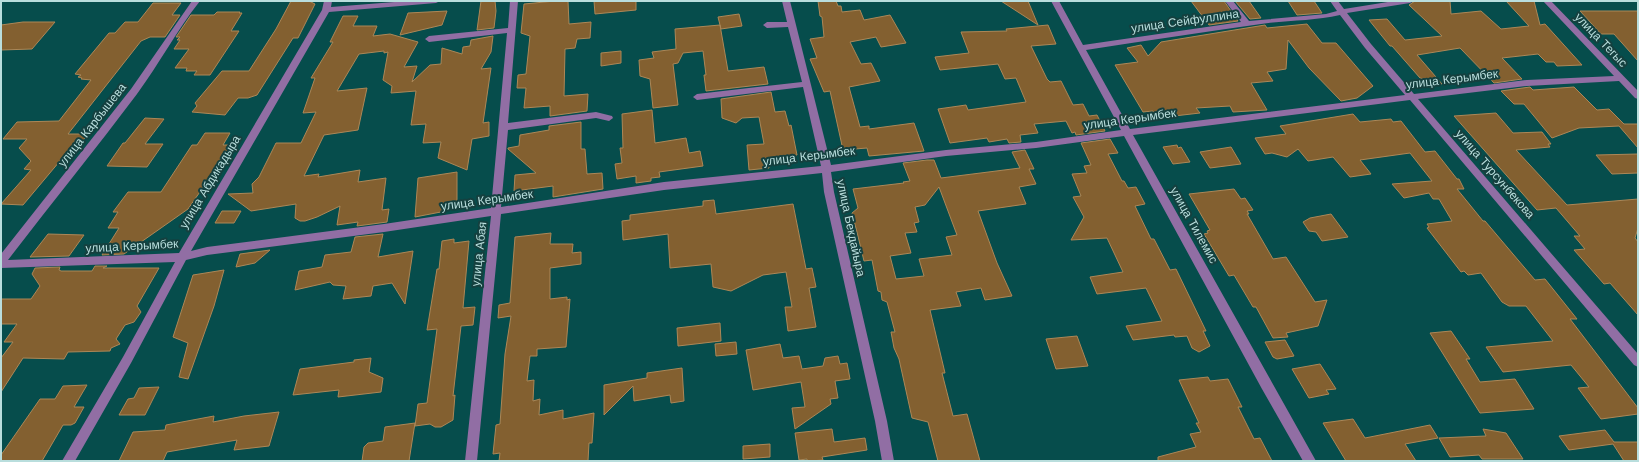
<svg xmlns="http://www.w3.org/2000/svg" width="1639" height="462" viewBox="0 0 1639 462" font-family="'Work Sans',sans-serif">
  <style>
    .building { fill: #836030; stroke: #ac8757; fill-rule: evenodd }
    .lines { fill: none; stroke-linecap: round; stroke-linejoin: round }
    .minor { fill: #916ea4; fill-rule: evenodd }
    .labels { text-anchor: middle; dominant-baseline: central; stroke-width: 4; stroke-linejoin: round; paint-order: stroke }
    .street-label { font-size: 12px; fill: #b9dedd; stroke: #15403f }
  </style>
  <rect width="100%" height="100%" fill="#064d4c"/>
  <path class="building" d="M291 1H309L315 4 298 38H293L257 95 248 98H238L225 115 192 112 197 106 195 103 222 71H249L276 29Z
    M481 1H495L496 11 494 28 477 30Z
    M555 1H568L569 24 591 22 590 38 577 39 575 48 565 49 564 96 588 94 587 111 550 116V106L524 108 526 88H517L518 75 526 74 530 36 521 33 524 4Z
    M594 1H636V10L595 14Z
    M818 1H836L838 6H841L842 12 860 10 864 20 890 15 906 43 881 47 876 37 850 42 861 64 871 63 880 81 849 87 860 127 869 126V129L914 123 924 151 869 156 867 148 843 150 830 91 824 92 810 59 817 58 810 39 824 37 822 17 820 16Z
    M1001 1H1028L1038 25Z
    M1191 1H1224L1238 21 1209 25Z
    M1235 1H1249L1261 18 1250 19Z
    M1288 1H1314L1322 13 1297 15Z
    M1415 1H1450L1451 14 1481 11 1501 29 1529 26 1506 1H1534L1540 25 1545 24 1582 65 1557 66 1554 62H1546L1538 54 1502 58 1522 79 1494 83 1460 48 1417 55 1442 84 1420 78 1392 46H1390L1369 20 1387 19 1405 40 1442 36 1409 5Z
    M153 3H181L172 15H180L165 37H150L141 41 68 134H88L77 148 70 149 23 205 1 204 31 170 24 169 31 161 19 148 27 139H3L17 122 59 121 91 80 81 79 82 78 78 77 81 75 75 74 109 33H115L125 22H138Z
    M447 11 442 25 400 35 408 13Z
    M1580 11H1638V61L1614 34H1601Z
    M217 12H240L239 13H242L231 31H239L210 75H194L197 71H186L187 68H175L189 49H174L180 40H177L180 37H176L191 15H214Z
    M739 14 742 26 721 29 720 25 728 71 764 67 768 84 706 91 704 75H706L703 51 683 53 678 63 673 64 678 105 653 108 650 79 640 76 639 60 654 58 652 52 676 49 675 29 720 25 718 17Z
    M343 16H358L353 26H377L373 36 390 34 418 42 404 67 417 66 412 82 430 65 441 64 442 48 462 54 463 47 470 46 471 40 493 36 491 52 481 69 491 68 483 123 489 122V136L472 139 467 170 438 158 441 142 423 143 426 124 411 125 416 91 391 93 392 86 383 80 388 52 384 53V51L359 54 337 91 367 88 358 130 324 135 304 176 319 174 318 177 360 170 358 182 386 178 382 210 389 209 387 222 357 226 358 222 337 225 340 206 317 217 305 221H300L295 218 296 204 251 211 228 194 253 193 252 184 259 177 276 143H301L316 112 303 113 315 78H311L333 42H330Z
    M23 22H55L32 49 1 50V25Z
    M1307 24 1322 43H1336L1373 86 1357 98 1341 101 1309 68 1288 40 1286 69 1267 72 1273 81 1251 83 1267 110 1233 112 1230 106 1196 108 1200 113 1157 118 1153 111 1143 112 1115 65 1138 62 1127 48 1141 45 1148 56 1161 42 1265 25 1267 28Z
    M1048 25 1056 44 1031 46 1047 79 1050 82 1061 81 1073 105 1083 104 1089 116 1097 115 1105 131 1076 135 1075 132 1072 133 1066 121 1034 124 1038 133 1020 135 1021 142 1009 143 1007 139 989 142 987 138 950 143 938 109 966 105 968 110 1026 102 1016 78 1005 79 998 64 940 70 935 57 969 53 961 32 1007 31 1006 29Z
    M621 51V63L601 66V53Z
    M1530 87 1533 90 1574 87 1597 110 1609 109 1624 124H1638V148L1619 126 1579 128 1552 138 1524 104H1514L1501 91Z
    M771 92 775 112 785 111 789 126 791 125 797 155 788 156 789 158 768 160 769 168 749 170 747 145 764 144 759 117 742 118 736 123 722 118 721 99Z
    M652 110 655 143 686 138 689 153 700 151 703 166 659 172 660 177 651 178V181L636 183V176L617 179 615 164 622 163 620 148H623L622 114Z
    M1496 113 1513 133 1542 132 1551 144H1548L1550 147 1516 150 1567 205 1638 199V228L1635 238 1638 242V315L1610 283 1604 284 1574 250 1585 249 1574 236H1580L1556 208 1537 210 1454 116Z
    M1353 114 1360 122 1391 119 1393 122 1401 121 1425 152 1435 151 1457 179H1459L1464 189H1457L1483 221H1485L1535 280 1545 279 1577 319H1570L1638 408V414L1601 419 1578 388 1589 387 1571 365 1503 372 1486 347 1553 341 1526 306H1509L1502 302 1481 273 1468 275 1464 271 1461 272 1427 228 1429 227 1427 224 1452 221 1439 199H1433L1429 193 1404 198 1392 184 1432 181 1410 153 1360 160 1371 174 1350 177 1333 157 1308 161 1298 149 1287 157 1272 153 1265 154 1255 138 1286 134 1280 126Z
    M145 118 164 119 145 144H163L147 167 107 166 123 143H125Z
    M581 122V149H585L587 174 602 173 603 189 553 197V186L514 191 515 175 536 173 508 149V148L519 146 520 135 549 130V126Z
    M205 133H230L223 145H231L213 176H211L188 209 124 254 102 255 119 228H108L118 212H113L128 192H161L192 145H197Z
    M1110 139 1118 153 1108 154 1122 181H1124L1128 188 1136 187 1145 204 1135 206 1151 239H1154L1170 270 1176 269 1206 331H1203L1210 346 1199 352 1192 348 1187 336 1175 337 1174 335 1133 340 1126 326 1162 321 1146 288 1097 294 1090 277 1123 272 1107 238 1071 240 1084 217 1073 197 1081 196 1072 174 1087 173 1084 166 1091 165 1081 143Z
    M1177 145 1178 148 1181 147 1190 162 1173 164 1163 147Z
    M1231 147 1241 164 1210 168 1200 152Z
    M1025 150 1034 169H1029L1036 184 1019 187 1026 204 978 211 997 263 1012 296 985 300 981 288 956 292 961 306 930 310 945 373H942L953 416 967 414 980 461H938L928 422 912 418 899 359 894 348 891 332H895L887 302 882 300 881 292 878 291 872 260 864 261 857 232 852 213 858 208 853 189 904 183 903 182 910 181 903 163 927 160H934L941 178 1020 168 1012 152ZM939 187 957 235 946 237 952 255 919 259 924 276 896 279 890 256 911 253 905 233 917 232 914 223 919 222 915 207 925 205Z
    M1638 154V173L1612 174 1596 155Z
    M457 172V206L446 208V211L415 217 418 178Z
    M1234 189 1241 199 1245 198 1253 210 1247 211 1249 214H1247L1273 259 1286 257 1315 302 1327 300 1318 326 1286 333 1288 337 1273 338 1256 307H1253L1234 275 1229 276 1204 234 1208 233 1207 231 1210 230 1189 194Z
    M714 200 716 214 793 204 806 269 812 268 816 287 809 288 816 327 788 331 785 307H792L786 272 763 275 731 291 713 287 711 264 670 268 668 234 623 240 622 221 630 220V215L703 206V201Z
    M222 211H241L234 223H215Z
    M1331 214 1348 237 1322 241 1316 232 1309 231 1303 222 1310 218Z
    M551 233 550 244H573L572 253 581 252V264L550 268V299L567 297V300L570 299 566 347 537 349V356H530L527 381 534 380 533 401 540 399 539 415 563 410V419L594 413 592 443H589L588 461H499L500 453 493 454 496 425 500 424 505 354 511 316 498 318 499 305 510 303 515 237Z
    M48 234 84 235 69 256 30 257Z
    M383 234 378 257 413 251 405 304 392 283 373 286 371 296 343 299 346 286 333 285 330 282 295 290 299 271 322 267 325 255 351 252 355 237Z
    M454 239V243L469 241 463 308 475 307 473 325 461 326 453 396 455 395 453 420 441 427H435L430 424 415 426 418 404 427 403 437 329 427 330 437 269H439L442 241Z
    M270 250 255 263 236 267 240 254Z
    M95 266H107L103 268H159L137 306 141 312 134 322 125 325 116 339 120 344 111 348 110 351 68 352 64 359 23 358 1 392V358L13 342H4L17 324H1V299H31L40 286 32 274 35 268 60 267 59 270 61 271H92Z
    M224 270 214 306 188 379 179 377 188 343 173 337 193 275Z
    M720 323 721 341 678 346 677 328Z
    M1451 331 1470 359H1466L1480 382 1515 379 1534 409 1480 413 1430 333Z
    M1077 336 1088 366 1056 369 1046 339Z
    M1285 340 1294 356 1277 359 1273 357 1265 342Z
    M736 342 737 354 716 356 715 344Z
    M780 344 783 358 799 356 802 369 823 366 825 358 838 356 840 364 847 363 850 379 835 381 838 398 830 399 831 404 795 429 792 408 805 407 801 382 753 390 746 350Z
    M371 358 369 372 383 378 381 392 338 397 339 390 293 395 300 369 354 362V360Z
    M1320 364 1336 389 1326 390 1329 394 1309 398 1292 369Z
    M682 368 684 401 671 403 670 395 634 401 633 386 604 415V385L647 378V373Z
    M1208 377 1210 381 1228 379 1242 407H1238L1254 439 1260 438 1272 461H1158V457L1196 447 1190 434 1201 432 1196 423H1199L1179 380Z
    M87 385 74 407H84L75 423 71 425H63L42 461H1V455L40 399H55L63 386Z
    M159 387 145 415H119L128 399 134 398 139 388Z
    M279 412 269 446 234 450 237 440 167 452 163 461H119L133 432 165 430 166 425 214 416 213 422 244 416Z
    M1353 419 1365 438 1430 425 1438 438 1405 444 1416 461H1346L1323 423Z
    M415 423 409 461H362L364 447 368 443 383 441 385 427Z
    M832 429 834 442 865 438 867 450 822 457 823 460 810 461H807V459L799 460 795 433Z
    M1483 429 1506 433 1523 459H1482L1479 455 1450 457 1439 438 1486 436Z
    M1605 430 1614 442H1638V461H1624L1613 444 1569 450 1559 436Z
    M770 444V457L743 459V446Z"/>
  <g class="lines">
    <path class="minor" d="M192 1H200C177 30 159 64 137 94 95 150 51 204 8 260L179 253 322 10 324 1H332L331 7 407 1H440L436 3 329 12 191 251 207 247 384 224 491 208 507 33 429 42 425 39 429 36 508 28 510 1H518L508 123 596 112 612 116 613 118 609 121 596 118 508 130 501 207 664 182 821 166 803 87 697 100 693 97 697 94 802 82 788 27 767 28 763 25 767 22H787L782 1H790L831 165 946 150 1036 142 1121 130 1051 1H1059L1083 45 1241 22 1225 1H1233L1249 21 1326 14 1337 11 1330 1H1338L1344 9 1394 1H1414L1410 3 1347 13 1371 44 1414 94 1527 80 1614 76 1543 1H1551L1638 91V99L1635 98 1619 81 1527 86 1418 99 1638 354V367L1634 365 1410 100 1133 135 1316 461H1303L1262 389 1124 136 1036 148 946 156 831 172 834 192 887 421 894 461H882L875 421 824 192 822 173 664 190 501 214 477 461H465L491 216 384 232 207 255 186 260 131 363 75 461H62L123 357 175 262 1 268V254L131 89ZM1340 15 1365 48 1405 95 1130 129 1086 50C1144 41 1203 32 1261 24 1288 20 1315 21 1340 15Z"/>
  </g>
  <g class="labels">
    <g class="street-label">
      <text transform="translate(1185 21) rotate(-8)">улица Сейфуллина</text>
      <text transform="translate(1601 40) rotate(46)">улица Тегыс</text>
      <text transform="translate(1452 79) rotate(-7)">улица Керымбек</text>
      <text transform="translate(1130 119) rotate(-8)">улица Керымбек</text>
      <text transform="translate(92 125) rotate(-52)">улица Карбышева</text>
      <text transform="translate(809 156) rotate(-7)">улица Керымбек</text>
      <text transform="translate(1495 174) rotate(49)">улица Турсунбекова</text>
      <text transform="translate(210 182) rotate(-59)">улица Абдикадыра</text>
      <text transform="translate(487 200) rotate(-8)">улица Керымбек</text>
      <text transform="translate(1194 225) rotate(61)">улица Тилемис</text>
      <text transform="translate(851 228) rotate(78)">улица Бекдайыра</text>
      <text transform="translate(132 246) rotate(-3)">улица Керымбек</text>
      <text transform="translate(479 254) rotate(-84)">улица Абая</text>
    </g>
  </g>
  <rect width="1639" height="462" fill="none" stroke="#b9dedd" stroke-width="4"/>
</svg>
